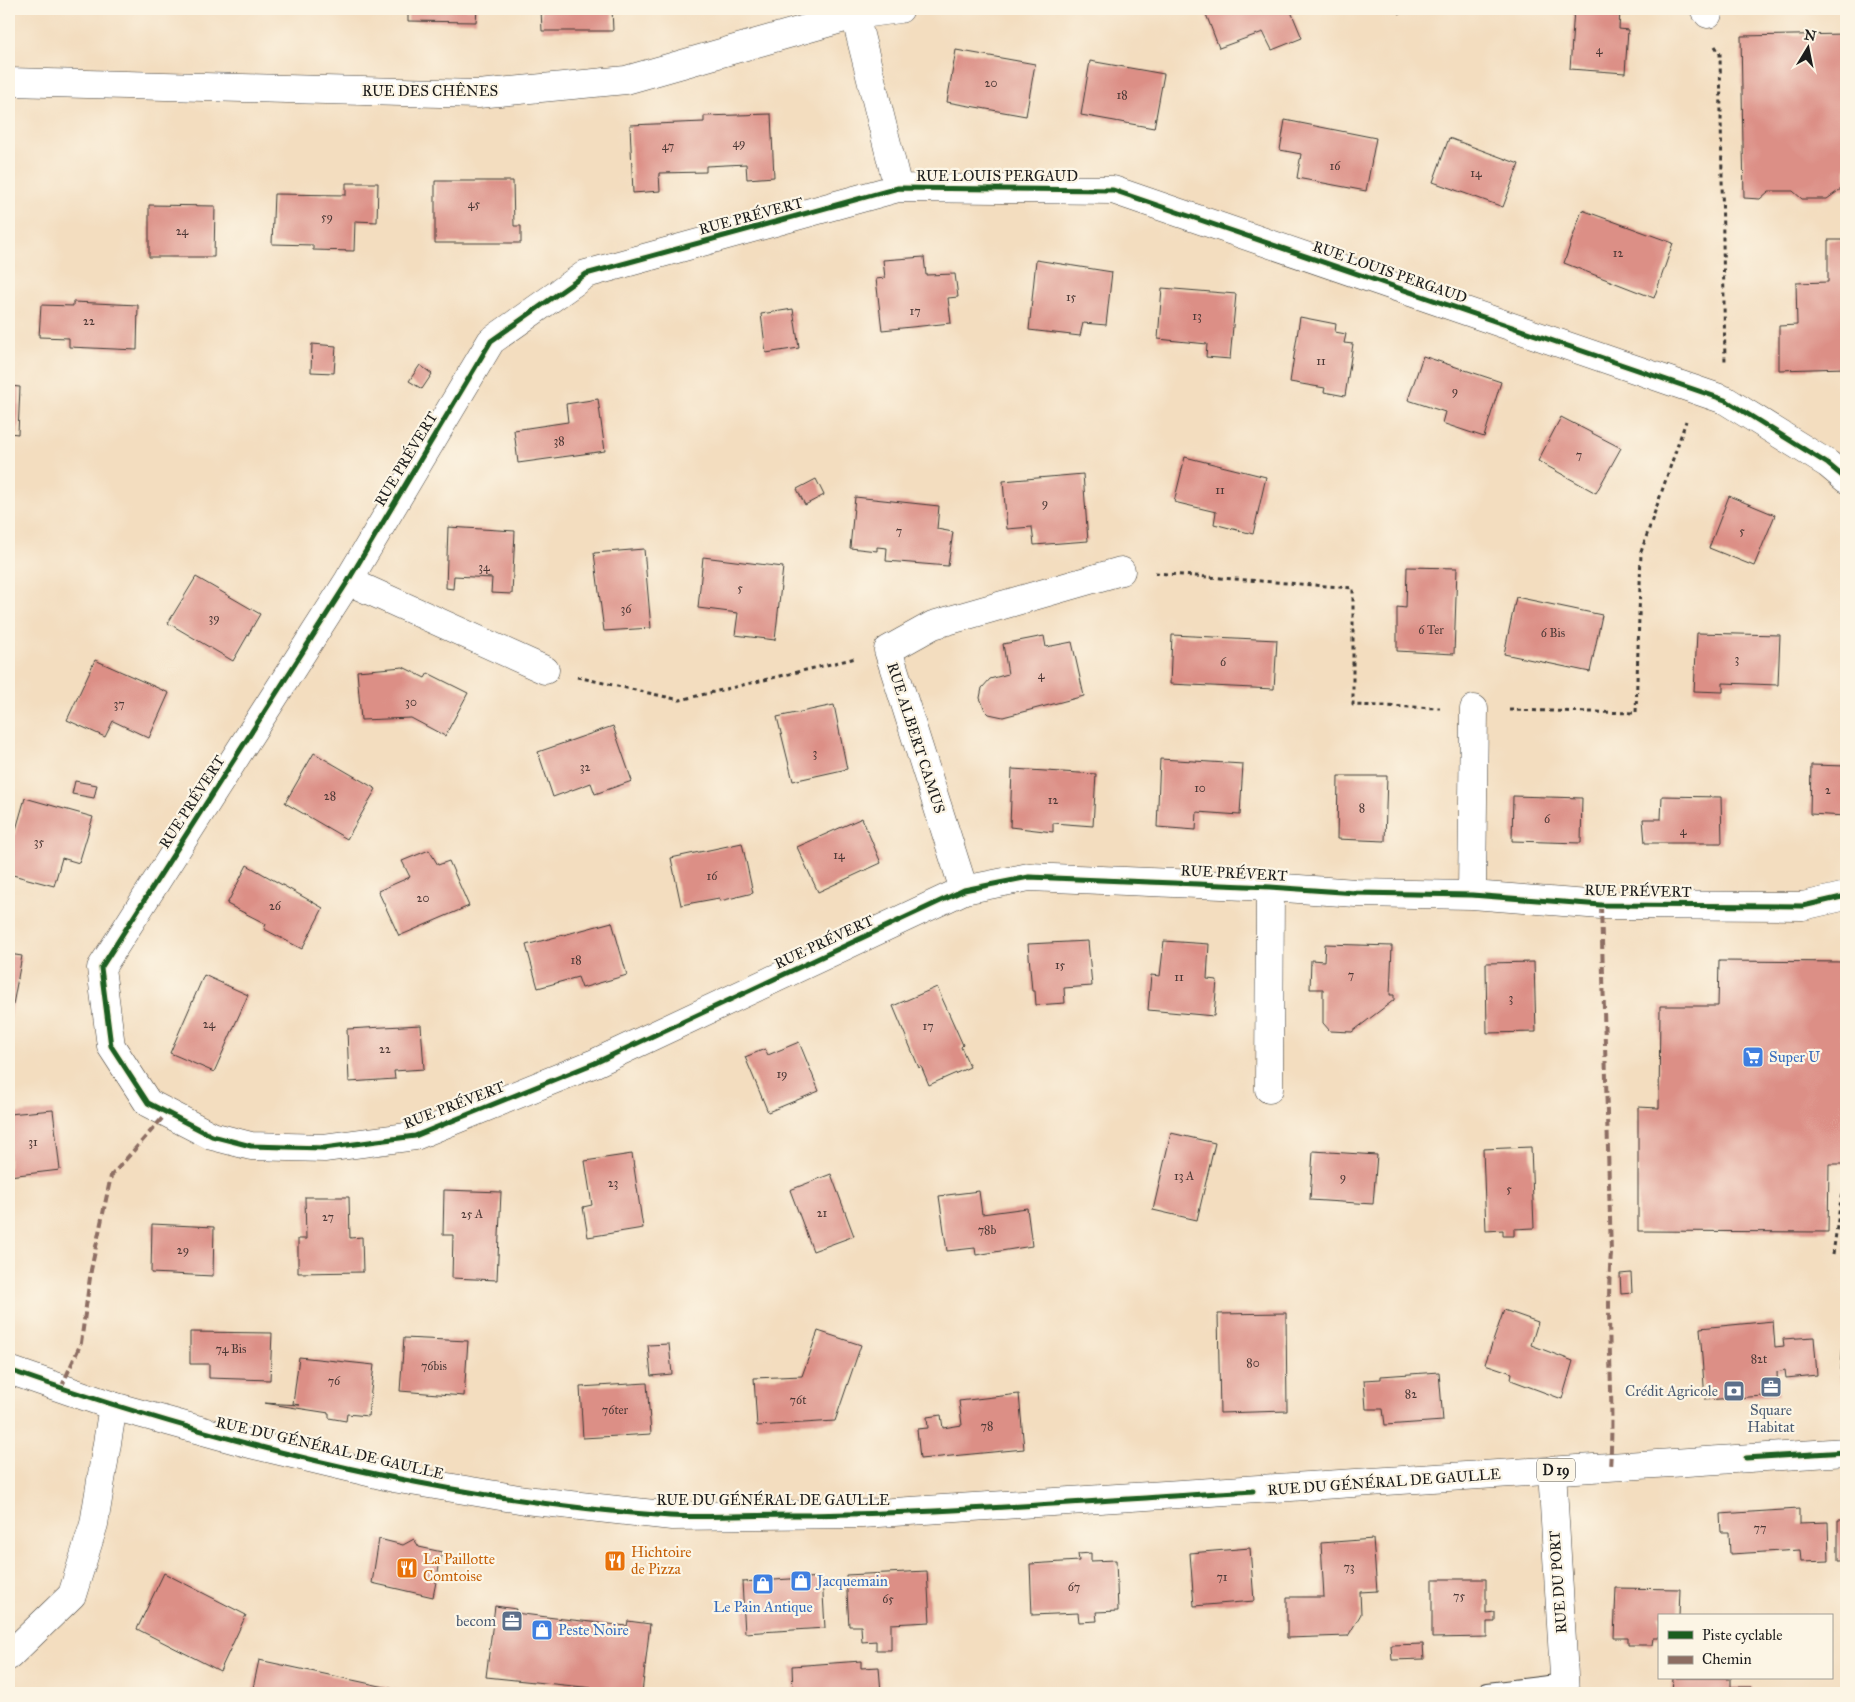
<svg xmlns="http://www.w3.org/2000/svg" width="1855" height="1702" viewBox="0 0 1855 1702" font-family="'IM FELL Great Primer',serif">
  <style>
    .building { fill: #dc8f86 }
    .lines { fill: none; stroke-linecap: round; stroke-linejoin: round }
    .service-casing { stroke: #3c3934; stroke-width: 22 }
    .minor-casing { stroke: #3c3934; stroke-width: 29 }
    .primary-casing { stroke: #3c3934; stroke-width: 29 }
    .path { stroke: #3c3934; stroke-width: 3; stroke-dasharray: 4 4; stroke-linecap: butt }
    .service { stroke: #fff; stroke-width: 20 }
    .minor { stroke: #fff; stroke-width: 28 }
    .primary { stroke: #fff; stroke-width: 28 }
    .quiet { stroke: #8d6e63; stroke-width: 4; stroke-dasharray: 8 4; stroke-linecap: butt }
    .cycleway-casing { stroke: #fcf5e5; stroke-width: 8 }
    .cycleway { stroke: #1b5e20; stroke-width: 5 }
    .labels { text-anchor: middle; dominant-baseline: central; stroke-width: 4.5; stroke-linejoin: round; paint-order: stroke }
    .number-label { font-size: 12px; fill: #4c3936 }
    .shield { fill: #fcf5e5; stroke: #5f5d58; stroke-width: 1 }
    .shield-label { font-size: 14px; font-weight: bold; fill: #1c1c1c }
    .street-label { font-size: 15px; fill: #1c1c1c; stroke: #fcf5e5 }
    .shop-label { font-size: 15px; fill: #366cbe; stroke: #fcf5e5; text-anchor: start }
    .service-label { font-size: 15px; fill: #4e5e75; stroke: #fcf5e5; text-anchor: end }
    .food-label { font-size: 15px; fill: #c56008; stroke: #fcf5e5; text-anchor: start }
  </style>
  <rect width="100%" height="100%" fill="#fcf5e5"/>
  <filter id="ink" filterUnits="userSpaceOnUse"><feTurbulence type="fractalNoise" baseFrequency=".02" numOctaves="2"/><feDisplacementMap in="SourceGraphic" scale="10" xChannelSelector="R" yChannelSelector="G"/><feConvolveMatrix kernelMatrix="1 2 1 2 8 2 1 2 1" color-interpolation-filters="sRGB"/></filter>
  <filter id="wash" filterUnits="userSpaceOnUse"><feTurbulence type="fractalNoise" baseFrequency=".0096" numOctaves="4" result="noise"/><feDisplacementMap in="SourceGraphic" scale="20" xChannelSelector="R" yChannelSelector="G"/><feGaussianBlur stdDeviation="1.12" result="paint"/><feColorMatrix in="noise" values="0 0 0 0 0 0 0 0 0 0 0 0 0 0 0 0 0 1.4 0 .05"/><feComposite in="paint" operator="in"/></filter>
  <g filter="url(#wash)">
    <rect width="100%" height="100%" fill="#f3ddbf"/>
    <g id="blocks">
      <path class="building" d="M408 9H477L476 22 408 21Z
        M541 9H612L613 31H542Z
        M1204 9H1290L1302 38 1272 50 1263 32 1219 48Z
        M1396 9H1407L1399 14Z
        M1574 9H1620L1619 29 1628 30 1625 73 1570 69Z
        M1846 34V189H1841L1827 199H1802L1793 191H1769L1760 199 1744 198 1741 36Z
        M956 50 1035 64 1026 116 947 102Z
        M1090 61 1164 74 1154 128 1081 115Z
        M771 114 774 177 747 179 746 164 706 166V172L659 173 660 191 633 193 630 125 704 122V116Z
        M1285 120 1376 138 1366 191 1297 178 1301 154 1280 150Z
        M1449 138 1519 164 1503 207 1433 182Z
        M435 181H513L514 226H521V243H435Z
        M346 183H378L377 222 355 221 354 251 313 250V245L272 244 274 194 346 195Z
        M149 205 215 206 214 257H149Z
        M1582 210 1673 243 1654 298 1564 263Z
        M1828 240H1846V368L1779 370V326L1797 325 1796 283 1828 282Z
        M924 257 926 275 955 274 958 297 948 298 951 323 882 330 876 279 885 278 883 260Z
        M1036 260 1112 272 1106 325 1083 323 1080 336 1029 330Z
        M1162 288 1236 294 1230 359 1206 357 1207 344 1158 339Z
        M73 302 138 305 137 350 69 347V338L39 337 41 305 73 306Z
        M793 309 799 348 766 353 761 314Z
        M1300 317 1336 324 1335 332 1346 334 1344 343 1353 344 1345 396 1324 392 1325 388 1290 382Z
        M312 344 336 346 334 373 311 372Z
        M1423 356 1501 382 1484 437 1442 423 1445 412 1408 400Z
        M420 365 432 374 422 389 409 381Z
        M9 386 20 387 18 434 9 433Z
        M598 399 605 451 518 463 514 430 568 422 566 404Z
        M1561 417 1621 448 1596 493 1538 461Z
        M1185 457 1266 477 1253 534 1214 524 1216 512 1174 502Z
        M1083 474 1088 541 1034 545 1032 527 1007 529 1003 481Z
        M816 479 824 495 805 505 797 489Z
        M1729 496 1775 515 1754 566 1709 548Z
        M855 497 939 506 937 529 953 532 948 566 886 561 887 548 877 547V551L850 548Z
        M448 527 515 531 512 594 491 593 492 578 454 576 453 589 446 588Z
        M644 549 651 628 604 631 594 553Z
        M703 557 783 567 775 640 735 635 738 613 698 608Z
        M1407 567 1457 568 1454 654 1397 651V607L1406 608Z
        M196 577 260 614 233 661 168 623Z
        M1516 597 1602 615 1590 672 1504 654Z
        M1697 633 1780 635 1778 685 1723 683V692L1694 691Z
        M1172 635 1277 640 1274 689 1170 684Z
        M1044 636 1046 647 1072 642 1084 696 1003 717 989 714 985 710 980 698 982 688 990 679 1008 674 1003 644Z
        M95 660 169 693 149 738 113 721 105 737 67 720Z
        M403 667 425 678 428 673 468 693 445 736 411 718 361 720 357 671Z
        M834 705 847 769 793 781 777 717Z
        M613 726 632 781 595 794 591 783 553 797 538 752Z
        M314 753 376 789 347 839 285 803Z
        M1160 759 1243 764 1240 815 1197 812 1196 830 1157 827Z
        M1811 765 1846 766V816L1810 814Z
        M1012 769 1096 774 1093 826 1053 823V832L1010 827Z
        M1338 776H1387L1385 841 1337 839Z
        M75 781 97 785 94 798 72 794Z
        M1513 796 1582 798 1581 843 1512 841Z
        M1662 796 1721 797 1722 843H1645L1643 819H1661Z
        M25 798 93 817 79 863 62 858 54 886 9 874V854Z
        M862 818 881 863 818 892 797 847Z
        M742 843 753 893 720 901 719 898 681 905 671 858Z
        M429 850 438 865 449 861 469 906 399 936 378 891 410 877 402 861Z
        M247 865 323 908 302 949 264 929 266 924 227 904Z
        M612 922 627 975 582 988 578 977 538 988 526 945Z
        M1088 941 1092 986 1064 988 1065 1003 1036 1005 1035 991H1032L1028 944Z
        M1164 941 1209 944 1207 979 1217 980 1214 1016 1148 1010 1151 975 1160 976Z
        M1325 944 1392 946 1390 995H1394V1000L1352 1032 1330 1031 1323 1023V989H1310L1311 960 1324 961Z
        M9 954 22 956 10 1021H9Z
        M1719 961 1846 962V1164H1829L1828 1232 1638 1231V1107L1659 1108 1660 1006H1718Z
        M1534 962 1536 1032 1487 1033 1486 963Z
        M204 975 248 995 214 1072 170 1053Z
        M937 987 963 1045 961 1047 970 1067 929 1085 921 1066 919 1068 893 1006Z
        M421 1025 424 1069 394 1071 395 1079 349 1082 347 1029Z
        M799 1042 819 1091 768 1112 745 1057 765 1049 768 1055Z
        M53 1110 60 1170 9 1176V1114Z
        M1171 1133 1215 1143 1197 1220 1153 1210Z
        M1531 1147 1534 1228 1514 1229V1236H1503V1230L1486 1231 1483 1149Z
        M1313 1151 1377 1155 1373 1204 1310 1200Z
        M632 1154 643 1228 588 1237 583 1207 592 1205 585 1161Z
        M831 1174 854 1236 813 1251 790 1190Z
        M444 1190 501 1192 497 1280 452 1278 453 1235H443Z
        M979 1191 982 1214 1027 1208 1032 1246 976 1255 975 1248 947 1251 939 1196Z
        M305 1197H349L350 1238 362 1237 363 1272 298 1273V1239H306Z
        M152 1224 214 1227 213 1276 151 1273Z
        M1631 1273 1632 1293 1621 1294 1620 1274Z
        M1504 1310 1538 1322 1531 1345 1573 1361 1562 1399 1511 1380 1512 1373 1485 1364Z
        M1286 1313 1287 1411 1220 1413 1218 1314Z
        M1773 1321 1775 1347 1784 1346 1783 1339 1814 1337 1817 1375 1786 1378 1785 1370 1777 1372 1778 1395 1705 1400 1700 1328Z
        M818 1331 861 1345 835 1421 757 1426 754 1378 802 1376Z
        M190 1332 272 1333 270 1380 209 1378V1364H190Z
        M404 1338 468 1341 464 1396 400 1391Z
        M1843 1341H1846V1381L1840 1382Z
        M669 1344 672 1374 651 1376 648 1345Z
        M299 1357 374 1365 368 1416 347 1414 346 1421 329 1418V1413L264 1403 300 1405 293 1404Z
        M1439 1372 1443 1421 1385 1425 1383 1409H1366L1364 1380 1381 1379V1376Z
        M647 1383 651 1434 583 1438 580 1387Z
        M1019 1394 1024 1449 920 1459 917 1429 928 1428 927 1417 941 1415 943 1428 962 1425 959 1401Z
        M1799 1509V1523L1828 1522 1829 1561 1801 1562 1800 1550 1730 1554 1729 1532H1721L1720 1514Z
        M1838 1520H1846V1561H1838Z
        M379 1539 403 1545 414 1539 419 1547 442 1552 433 1597 372 1583Z
        M1373 1539 1377 1591 1360 1592 1361 1614 1348 1636 1287 1638V1597H1324L1321 1543Z
        M1250 1548 1254 1601 1194 1606 1190 1553Z
        M1091 1553V1561L1116 1560 1118 1611 1096 1612 1097 1621 1079 1622 1078 1613 1032 1615 1030 1564 1079 1561 1078 1554Z
        M927 1571 930 1622 891 1624V1650H876V1641L862 1642 861 1626H849L846 1575Z
        M164 1573 246 1615 220 1671 137 1629Z
        M822 1577 825 1628 745 1633 742 1582Z
        M1432 1579H1486V1613L1495 1612V1622H1487V1637L1432 1638Z
        M1616 1588 1680 1589 1679 1616H1659V1638H1653L1652 1645H1628V1638H1614Z
        M495 1606 516 1609 515 1613 555 1618 627 1626 628 1621 650 1624 642 1693 486 1677Z
        M1423 1644 1424 1659 1392 1660 1391 1645Z
        M259 1660 399 1690 398 1693H252Z
        M861 1661V1668L879 1667 881 1693H793L792 1666Z
        M1673 1678H1731V1687H1752V1693H1672Z"/>
    </g>
  </g>
  <g filter="url(#ink)">
    <use href="#blocks" fill-opacity="0" stroke="#3c3934" stroke-width="1"/>
    <g class="lines">
      <g class="service-casing">
        <path id="service" d="M1488 1693 1565 1684"/>
      </g>
      <g class="minor-casing">
        <path id="minor" d="M1704 9 1708 14
          M855 15 898 188
          M9 82 478 94 626 80 855 15 900 9
          M1846 479 1828 464 1725 400 1113 190 898 188 586 274 491 341 348 581 101 968 111 1046 148 1103 212 1136 251 1146 324 1148 415 1136 595 1063 964 890 1029 877 1270 887 1356 893 1472 895 1601 905 1803 906 1846 896
          M348 581 545 670
          M964 890 888 650 933 625 1121 571
          M1472 895 1474 709
          M1269 1089 1270 887
          M1552 1470 1565 1693
          M9 1656 72 1595 94 1524 113 1406"/>
      </g>
      <g class="primary-casing">
        <path id="primary" d="M9 1370 113 1406 254 1445 393 1478 525 1500 672 1516 862 1514 1846 1452"/>
      </g>
      <path class="path" d="M1715 46 1720 54 1725 364
        M1155 573 1353 588V705L1440 708
        M577 677 680 700 856 658
        M1509 710 1636 713 1641 552 1686 421
        M1833 1254 1842 1192 1846 1193"/>
      <use href="#service" class="service"/>
      <use href="#minor" class="minor"/>
      <use href="#primary" class="primary"/>
      <path class="quiet" d="M1601 905 1611 1253C1605 1325 1615 1397 1610 1468
        M61 1388 81 1343 91 1270 111 1176 166 1114"/>
      <g class="cycleway-casing">
        <path id="cycleway" d="M1846 479 1828 464 1725 400 1113 190 898 188 586 274 491 341 348 581 101 968 111 1046 148 1103 212 1136 251 1146 324 1148 415 1136 595 1063 964 890 1029 877 1270 887 1356 893 1472 895 1601 905 1803 906 1846 896
          M9 1370C221 1444 445 1501 670 1516 710 1518 751 1515 791 1515 945 1514 1099 1500 1253 1491
          M1746 1458 1846 1452"/>
      </g>
      <use href="#cycleway" class="cycleway"/>
    </g>
  </g>
  <defs>
    <g id="supermarket-square" transform="scale(1.125)"><rect x="-9" y="-9" width="18" height="18" rx="4" fill="#3f7fe0" stroke="#fcf5e5"/><path d="M-6-5.5h2.5l.6 2H6L4.5 2H-2.5L-4.4-4H-6ZM-1.5 3.2a1.3 1.3 0 1 0 .1 0ZM3 3.2a1.3 1.3 0 1 0 .1 0Z" fill="#fff"/></g>
    <g id="office-square" transform="scale(1.125)"><rect x="-9" y="-9" width="18" height="18" rx="4" fill="#5c6f8a" stroke="#fcf5e5"/><path d="M-6-3h4V-5.5h4V-3h4V5H-6ZM-1-4.5V-3h2v-1.5ZM-6 0V1H6V0Z" fill="#fff"/></g>
    <g id="bank-square" transform="scale(1.125)"><rect x="-9" y="-9" width="18" height="18" rx="4" fill="#5c6f8a" stroke="#fcf5e5"/><path d="M-6-4H6V4H-6ZM0-2.3a2.3 2.3 0 1 0 0 4.6a2.3 2.3 0 1 0 0-4.6Z" fill="#fff"/></g>
    <g id="restaurant-square" transform="scale(1.125)"><rect x="-9" y="-9" width="18" height="18" rx="4" fill="#e8710a" stroke="#fcf5e5"/><path d="M-5-6h1v4h1v-4h1v4h1v-4h1v5L-1.5 .5V6h-2V.5L-5-1ZM5-6V6H3V1.5H1.5Q1.5-4 5-6Z" fill="#fff"/></g>
    <g id="shop-square" transform="scale(1.125)"><rect x="-9" y="-9" width="18" height="18" rx="4" fill="#3f7fe0" stroke="#fcf5e5"/><path d="M-5-2.5h2.3a2.7 3.5 0 0 1 5.4 0H5L5.5 6h-11ZM-1.5-2.5h3a1.5 2.3 0 0 0-3 0Z" fill="#fff"/></g>
  </defs>
  <g fill-rule="evenodd">
    <use href="#supermarket-square" x="1753" y="1057"/>
    <use href="#office-square" x="1771" y="1387"/>
    <use href="#bank-square" x="1734" y="1391"/>
    <use href="#restaurant-square" x="615" y="1561"/>
    <use href="#restaurant-square" x="407" y="1568"/>
    <use href="#shop-square" x="801" y="1581"/>
    <use href="#shop-square" x="763" y="1584"/>
    <use href="#office-square" x="512" y="1621"/>
    <use href="#shop-square" x="542" y="1630"/>
  </g>
  <g class="labels">
    <g class="number-label">
      <text x="1599" y="50">4</text>
      <text x="991" y="83">20</text>
      <text x="1122" y="95">18</text>
      <text x="739" y="143">49</text>
      <text x="668" y="146">47</text>
      <text x="1335" y="166">16</text>
      <text x="1476" y="173">14</text>
      <text x="474" y="204">45</text>
      <text x="327" y="217">59</text>
      <text x="182" y="231">24</text>
      <text x="1618" y="253">12</text>
      <text x="1071" y="297">15</text>
      <text x="915" y="311">17</text>
      <text x="1197" y="316">13</text>
      <text x="89" y="321">22</text>
      <text x="1321" y="361">11</text>
      <text x="1455" y="391">9</text>
      <text x="559" y="441">38</text>
      <text x="1579" y="455">7</text>
      <text x="1220" y="490">11</text>
      <text x="1045" y="503">9</text>
      <text x="899" y="531">7</text>
      <text x="1742" y="531">5</text>
      <text x="484" y="567">34</text>
      <text x="740" y="588">5</text>
      <text x="626" y="609">36</text>
      <text x="214" y="618">39</text>
      <text x="1431" y="630">6 Ter</text>
      <text x="1553" y="633">6 Bis</text>
      <text x="1737" y="659">3</text>
      <text x="1223" y="662">6</text>
      <text x="1041" y="675">4</text>
      <text x="411" y="702">30</text>
      <text x="119" y="704">37</text>
      <text x="815" y="753">3</text>
      <text x="585" y="767">32</text>
      <text x="1200" y="788">10</text>
      <text x="1828" y="790">2</text>
      <text x="330" y="796">28</text>
      <text x="1053" y="800">12</text>
      <text x="1362" y="808">8</text>
      <text x="1547" y="819">6</text>
      <text x="1683" y="831">4</text>
      <text x="39" y="842">35</text>
      <text x="839" y="855">14</text>
      <text x="712" y="876">16</text>
      <text x="423" y="898">20</text>
      <text x="275" y="906">26</text>
      <text x="576" y="960">18</text>
      <text x="1060" y="965">15</text>
      <text x="1351" y="975">7</text>
      <text x="1179" y="977">11</text>
      <text x="1511" y="998">3</text>
      <text x="209" y="1024">24</text>
      <text x="928" y="1026">17</text>
      <text x="385" y="1049">22</text>
      <text x="782" y="1074">19</text>
      <text x="33" y="1142">31</text>
      <text x="1184" y="1176">13 A</text>
      <text x="1343" y="1177">9</text>
      <text x="613" y="1183">23</text>
      <text x="1509" y="1189">5</text>
      <text x="822" y="1213">21</text>
      <text x="472" y="1214">25 A</text>
      <text x="328" y="1217">27</text>
      <text x="987" y="1230">78b</text>
      <text x="183" y="1250">29</text>
      <text x="231" y="1349">74 Bis</text>
      <text x="1759" y="1359">82t</text>
      <text x="1253" y="1363">80</text>
      <text x="434" y="1366">76bis</text>
      <text x="334" y="1381">76</text>
      <text x="1411" y="1394">82</text>
      <text x="798" y="1400">76t</text>
      <text x="615" y="1410">76ter</text>
      <text x="987" y="1426">78</text>
      <text x="1760" y="1528">77</text>
      <text x="1349" y="1567">73</text>
      <text x="1222" y="1577">71</text>
      <text x="1074" y="1587">67</text>
      <text x="1459" y="1596">75</text>
      <text x="888" y="1599">65</text>
    </g>
    <rect class="shield" x="1537" y="1458.5" width="38" height="23" rx="4"/>
    <g class="shield-label">
      <text x="1556" y="1470">D 19</text>
    </g>
    <g class="street-label">
      <text x="430" y="91">RUE DES CHÊNES</text>
      <text x="997" y="176">RUE LOUIS PERGAUD</text>
      <text transform="translate(751 216) rotate(-15)">RUE PRÉVERT</text>
      <text transform="translate(1390 272) rotate(19)">RUE LOUIS PERGAUD</text>
      <text transform="translate(406 459) rotate(-59)">RUE PRÉVERT</text>
      <text transform="translate(916 738) rotate(72)">RUE ALBERT CAMUS</text>
      <text transform="translate(192 802) rotate(-57)">RUE PRÉVERT</text>
      <text transform="translate(1234 873) rotate(3)">RUE PRÉVERT</text>
      <text transform="translate(1638 891) rotate(1)">RUE PRÉVERT</text>
      <text transform="translate(824 942) rotate(-25)">RUE PRÉVERT</text>
      <text transform="translate(454 1105) rotate(-21)">RUE PRÉVERT</text>
      <text transform="translate(330 1448) rotate(13)">RUE DU GÉNÉRAL DE GAULLE</text>
      <text transform="translate(1384 1482) rotate(-4)">RUE DU GÉNÉRAL DE GAULLE</text>
      <text x="773" y="1500">RUE DU GÉNÉRAL DE GAULLE</text>
      <text transform="translate(1558 1582) rotate(-94)">RUE DU PORT</text>
    </g>
    <g class="shop-label">
      <text x="1769" y="1057">Super U</text>
      <text x="817" y="1581">Jacquemain</text>
      <text x="763" y="1607" text-anchor="middle">Le Pain Antique</text>
      <text x="558" y="1630">Peste Noire</text>
    </g>
    <g class="service-label">
      <text x="1718" y="1391">Crédit Agricole</text>
      <text x="1771" y="1410" text-anchor="middle">Square<tspan x="1771" dy="17">Habitat</tspan></text>
      <text x="496" y="1621">becom</text>
    </g>
    <g class="food-label">
      <text x="631" y="1552">Hichtoire<tspan x="631" dy="17">de Pizza</tspan></text>
      <text x="423" y="1559">La Paillotte<tspan x="423" dy="17">Comtoise</tspan></text>
    </g>
  </g>
  <rect width="1855" height="1702" fill="none" stroke="#fcf5e5" stroke-width="30"/>
  <rect x="1658" y="1614" width="175" height="65" fill="#fcf5e5" stroke="#a29e95"/>
  <rect x="1668" y="1631" width="25" height="8" fill="#1b5e20" stroke="#a29e95"/>
  <text x="1702" y="1640" font-size="15" fill="#1c1c1c">Piste cyclable</text>
  <rect x="1668" y="1656" width="25" height="8" fill="#8d6e63" stroke="#a29e95"/>
  <text x="1702" y="1664" font-size="15" fill="#1c1c1c">Chemin</text>
  <g transform="translate(1808 48) rotate(10)" stroke="#fcf5e5" stroke-width="4" paint-order="stroke">
  <path d="M0-4L9 19L0 12L-9 19Z" fill="#1c1c1c"/>
  <text y="-8" font-size="14" font-weight="bold" text-anchor="middle" fill="#1c1c1c">N</text>
  </g>
</svg>
